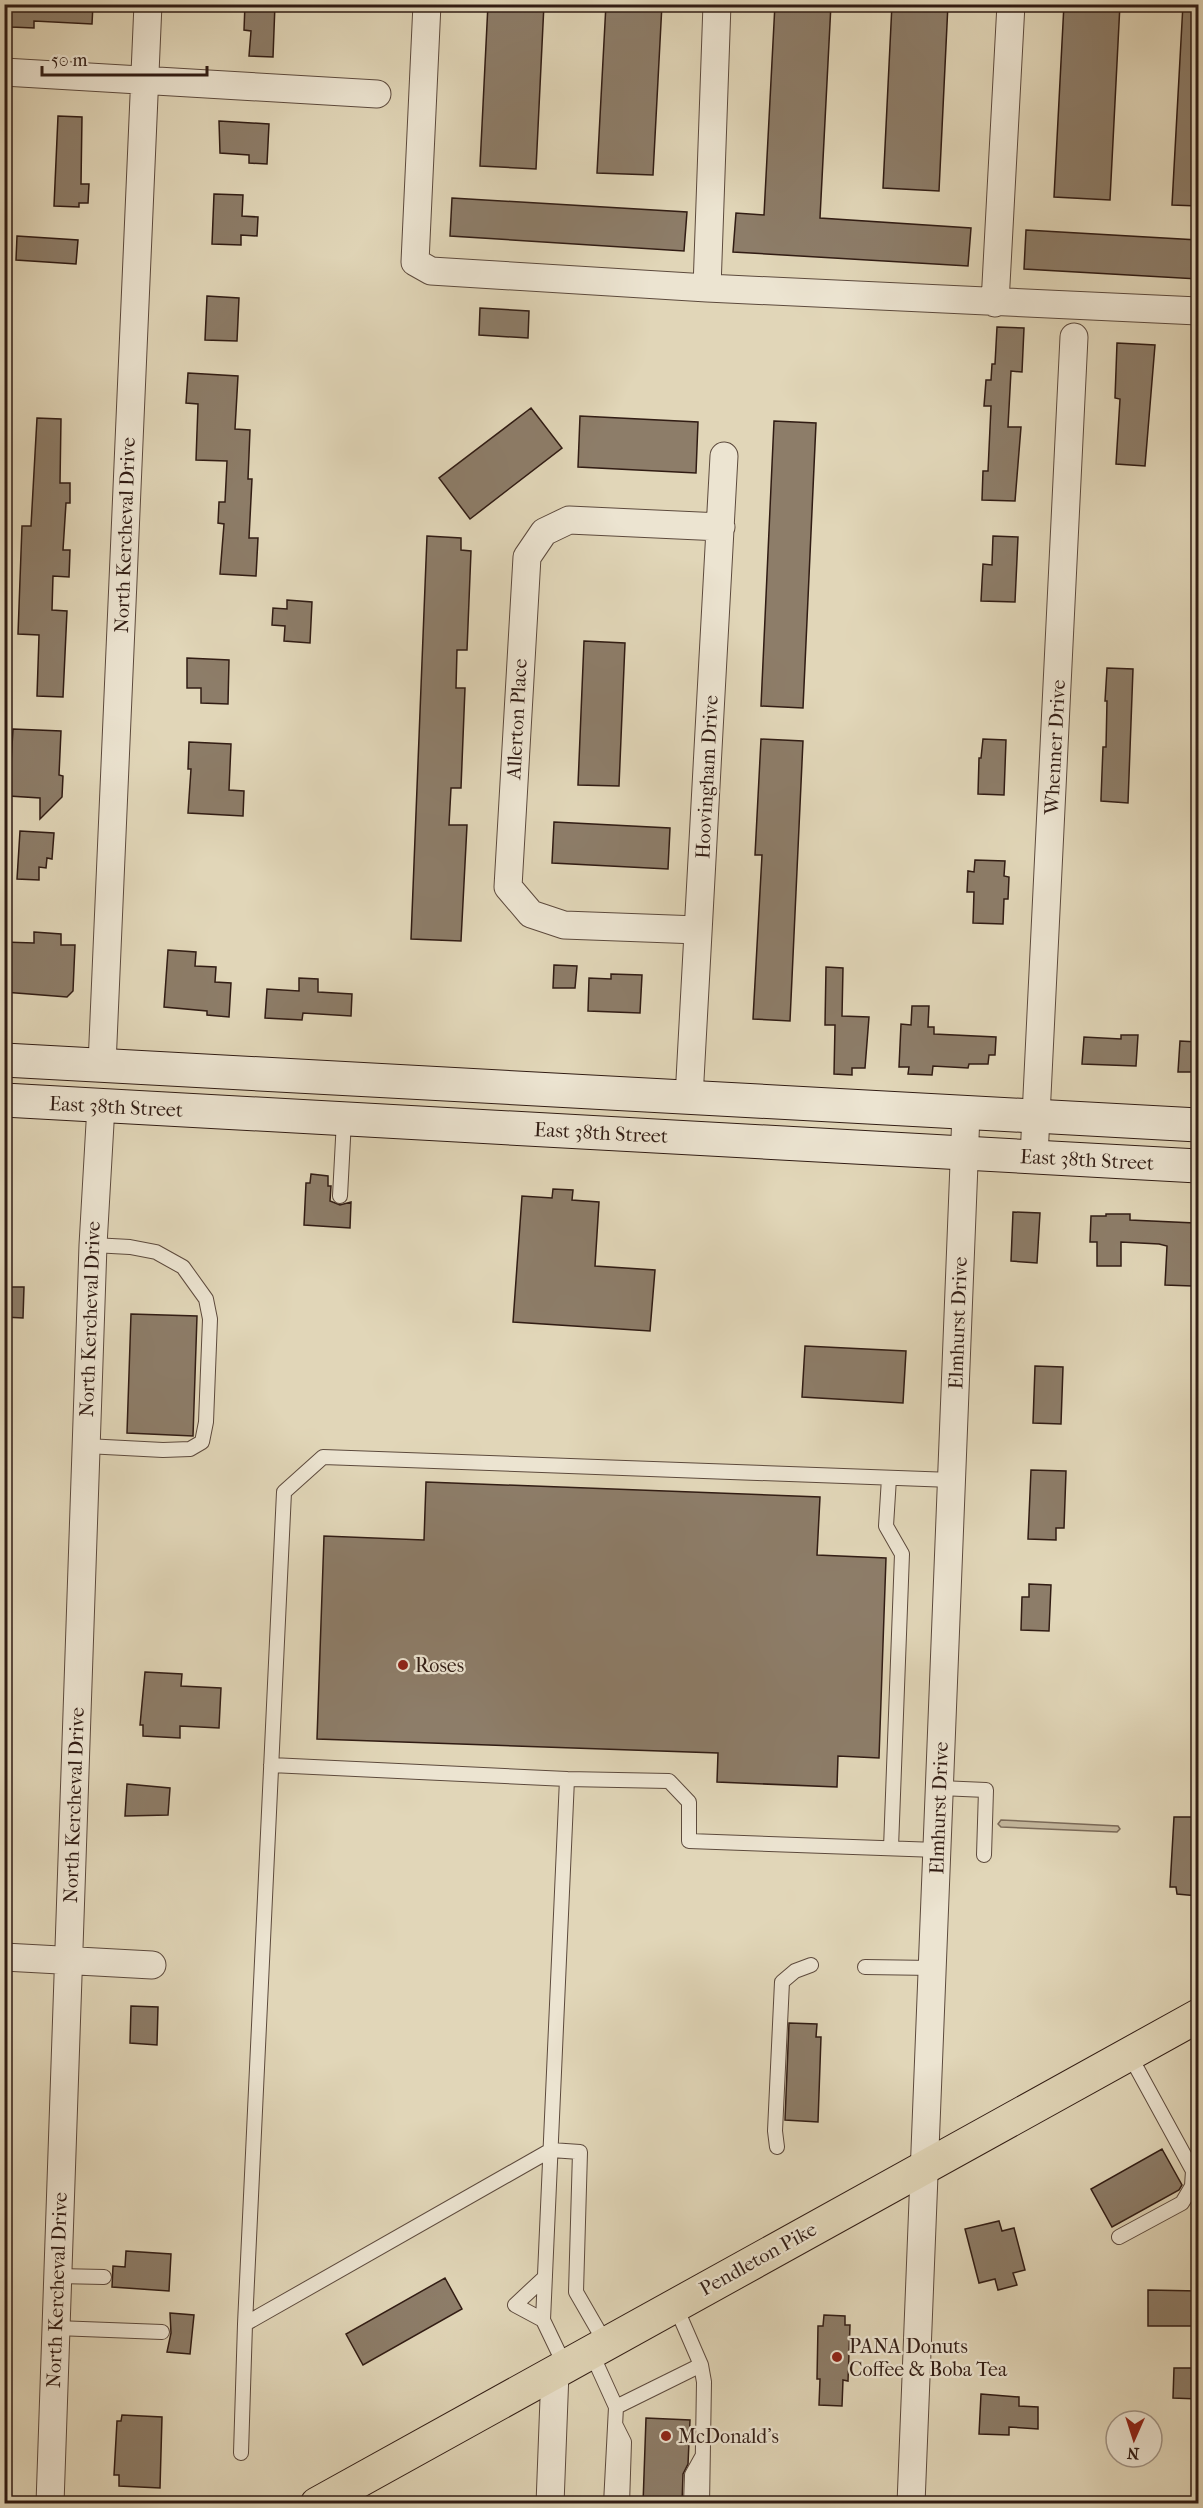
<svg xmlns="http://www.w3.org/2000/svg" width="1203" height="2508" viewBox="0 0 1203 2508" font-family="'IM FELL French Canon',serif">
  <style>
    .green { fill: #c3b69c; stroke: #7a6958; stroke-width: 1.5 }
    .building { fill: #8d7d69; stroke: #311c14; stroke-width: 1.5 }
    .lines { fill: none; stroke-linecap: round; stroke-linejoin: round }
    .lane-casing { stroke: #5d4a3d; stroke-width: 16 }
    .street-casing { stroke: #5d4a3d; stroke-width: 29 }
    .secondary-casing { stroke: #311c14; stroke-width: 35 }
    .primary-casing { stroke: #311c14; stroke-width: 35 }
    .lane { stroke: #ece4d1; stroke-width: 14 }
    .street { stroke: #ece4d1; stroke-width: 27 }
    .secondary { stroke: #ece4d1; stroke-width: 33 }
    .primary { stroke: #e1d6b8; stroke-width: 33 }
    .poi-dot { fill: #8f2418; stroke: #ece4d1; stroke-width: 2 }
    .labels { text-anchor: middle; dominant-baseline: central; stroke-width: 4.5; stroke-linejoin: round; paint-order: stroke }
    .street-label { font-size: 20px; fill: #311c14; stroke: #ece4d1 }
    .poi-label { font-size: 20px; fill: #311c14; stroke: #ece4d1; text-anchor: start }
  </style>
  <rect width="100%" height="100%" fill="#e1d6b8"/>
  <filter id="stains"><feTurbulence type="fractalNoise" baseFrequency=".00333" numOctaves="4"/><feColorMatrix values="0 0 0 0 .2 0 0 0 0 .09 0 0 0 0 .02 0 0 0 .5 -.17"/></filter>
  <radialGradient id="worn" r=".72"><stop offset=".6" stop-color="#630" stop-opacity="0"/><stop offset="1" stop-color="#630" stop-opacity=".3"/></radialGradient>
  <path class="green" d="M1001 1820 1118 1826 1120 1829 1117 1832 1001 1827 998 1824Z"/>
  <path class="building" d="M4 4H93L92 24 34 21V28L11 27V20H4Z
    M245 4H275L273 57 249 56 251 31 244 30Z
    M488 4H544L536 169 480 166Z
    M606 4H662L653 175 597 173Z
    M775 4H831L820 218 971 228 968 266 733 252 736 213 764 215Z
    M892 4H948L939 191 883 188Z
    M1064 4H1120L1110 200 1054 197Z
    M1183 4H1198V206L1172 205Z
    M58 116 82 117 81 184H89L88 203H79V207L54 206Z
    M219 121 269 124 267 164 249 163V155L220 153Z
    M214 194 243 195 242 216 258 217 257 236 241 235V245L212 244Z
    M452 198 687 212 684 251 450 236Z
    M1026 230 1198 240V279L1024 269Z
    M17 236 78 240 76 264 16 260Z
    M207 296 239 298 237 341 205 340Z
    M480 308 529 311 528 338 479 335Z
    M997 327 1024 328 1022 372 1011 371 1008 427H1021L1015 501 982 500 983 471H988L991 406H984L986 380H991L992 364H995Z
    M1117 343 1155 345 1145 466 1116 464 1120 399 1115 398Z
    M188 373 238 376 235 429 250 430 248 479H252L249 538H258L256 576 220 574 224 524 218 523 219 502H225L227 461 196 460 198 404 186 403Z
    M531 408 562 448 470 519 439 478Z
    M580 416 698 422 696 473 578 467Z
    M37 418 61 419 60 483H70V503H66L63 550H70L69 577 53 576 52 610 67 611 63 697 37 696 39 635 18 634 22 526H31Z
    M774 421 816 423 803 708 761 706Z
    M427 536 461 538V550L471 551 467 650H457L456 688H465L461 788H451L449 825H467L461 941 411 939Z
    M993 536 1018 537 1015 602 981 601 983 564 992 565Z
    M287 600 312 602 310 643 284 641 285 626 272 625 273 608 287 609Z
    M584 641 625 643 619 786 578 785Z
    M187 658 229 660 228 704 201 703V688H187Z
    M1107 668 1133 669 1128 803 1101 801V799L1103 747H1106L1107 701H1105Z
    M13 729 61 731 59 775 63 776 62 797 40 819V798L9 796Z
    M761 739 803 741 790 1021 753 1019 762 855H755Z
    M983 739 1006 740 1004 795 978 794 979 758H981Z
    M189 742 231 744 229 790 244 791 243 816 188 813 191 769H188Z
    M554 822 670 828 668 869 552 863Z
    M20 831 54 833 52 859 47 858 46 868 39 867V880L17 879Z
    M975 860 1005 861 1004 876 1009 877 1008 899H1004L1003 924 973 923 974 892H967L968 871 974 872Z
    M34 932 61 934V945H75L73 991 67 997 4 992V942L34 943Z
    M168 950 196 952 195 966 216 967 215 982 231 983 229 1017 207 1015V1011L164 1007Z
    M554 965 577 966 575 988H553Z
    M826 967 843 968 842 1016 869 1017 865 1068H852V1075L834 1074 835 1025H825Z
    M611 974 642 975 640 1013 588 1011 589 978 611 979Z
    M299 978 318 979V992L352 994 351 1016 303 1013 302 1020 265 1018 267 989 299 991Z
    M912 1006H929L928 1027H934V1034L996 1037 995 1055H989L988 1064H969L968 1068 933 1066 932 1075 908 1074 909 1067H899L901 1024 911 1025Z
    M1121 1035H1138L1136 1066 1082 1064 1084 1037 1121 1039Z
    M1180 1041 1198 1042V1072H1178Z
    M311 1174 328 1176V1186H331L330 1201 340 1205 351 1202 350 1228 304 1225 306 1183H310Z
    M553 1189 573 1190 572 1200 599 1202 595 1266 655 1270 650 1331 513 1322 522 1196 552 1198Z
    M1013 1212 1040 1213 1037 1263 1011 1261Z
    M1106 1214H1130V1220L1195 1223 1192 1286 1165 1285 1167 1246 1159 1244 1121 1242V1266H1097V1242H1090L1091 1216H1106Z
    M4 1287H24L23 1318 4 1317Z
    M131 1314 197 1316 193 1436 127 1433Z
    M805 1346 906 1351 903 1403 802 1397Z
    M1035 1366 1063 1367 1061 1424 1033 1423Z
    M1031 1470 1066 1471 1064 1528H1056V1540L1028 1539Z
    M426 1482 820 1497 817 1555 886 1558 879 1758 838 1756 837 1787 717 1782 718 1753 317 1739 324 1536 424 1540Z
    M1029 1584 1051 1585 1049 1631 1021 1630 1022 1597H1029Z
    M145 1672 182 1674 181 1686 221 1688 219 1728 180 1726V1738L143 1736V1725H140Z
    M127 1784 170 1788 168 1815 125 1816Z
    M1174 1817H1198V1896L1177 1894 1176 1887H1170Z
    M131 2006 158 2007 157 2045 130 2043Z
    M789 2023 817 2024 816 2037H821L818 2122 785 2120Z
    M1162 2149 1182 2185 1179 2190 1112 2227 1091 2189Z
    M999 2221 1002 2231 1014 2228 1025 2270 1013 2273 1017 2285 998 2290 995 2279 979 2283 965 2229Z
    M126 2251 171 2254 169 2291 112 2287 113 2266 125 2267Z
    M445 2278 462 2309 363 2365 346 2334Z
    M1148 2290 1198 2291V2326H1148Z
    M170 2313 194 2315 190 2354 167 2352 171 2333Z
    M824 2315 845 2316V2325H850L848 2381 843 2380 842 2406 819 2405 820 2379H817L818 2326H823Z
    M1174 2368H1198V2399L1173 2398Z
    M981 2394 1019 2397V2406L1038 2407V2429L1009 2427V2435L979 2434Z
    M122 2415 162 2417 160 2488 119 2486V2475H114L117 2421H121Z
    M646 2418 690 2420 688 2464 683 2474 682 2504H643Z"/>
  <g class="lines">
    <g class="lane-casing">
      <path id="lane" d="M340 1196 344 1120
        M86 1446 163 1450 190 1449 202 1442 206 1422 210 1319 206 1299 183 1267 156 1252 130 1247 93 1245
        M889 1478 886 1526 902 1554 891 1848
        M271 1765 567 1779
        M940 1788 986 1790 984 1855
        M865 1967 933 1968
        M777 2147 775 2131 782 1982 795 1971 811 1965
        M1119 2237 1182 2203 1192 2186 1193 2171 1129 2054
        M57 2276 104 2277
        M675 2305 701 2365 704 2382 702 2504
        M543 2320 515 2305 545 2277
        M245 2324 284 1492 323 1457 952 1480
        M56 2328 162 2332
        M591 2352 616 2407 611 2504
        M565 2366 543 2320 567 1779 669 1781 689 1802V1841L937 1850
        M616 2407 701 2365
        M616 2426 624 2442 622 2504
        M241 2453 245 2324 551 2150 580 2152 576 2292 606 2344
        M691 2504 692 2475 702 2457"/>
    </g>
    <g class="street-casing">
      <path id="street" d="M427 4 415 262 431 271 707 288 1198 311
        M4 72 377 94
        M707 288 717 4
        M995 303 1011 4
        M698 930 564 925 531 914 508 887 527 557 544 532 569 520 721 527
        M102 1065 148 4
        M689 1098 724 456
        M1034 1157 1074 337
        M4 1957 152 1965
        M50 2504 93 1245 101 1106
        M550 2504 555 2372
        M911 2504 966 1113"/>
    </g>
    <g class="secondary-casing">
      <path id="secondary" d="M4 1060 1198 1125
        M4 1100 1198 1166"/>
    </g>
    <g class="primary-casing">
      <path id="primary" d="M317 2504 1198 2016"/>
    </g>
    <use href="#lane" class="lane"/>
    <use href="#street" class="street"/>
    <use href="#secondary" class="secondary"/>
    <use href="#primary" class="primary"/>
  </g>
  <g class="poi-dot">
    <circle cx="403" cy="1665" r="6"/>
    <circle cx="837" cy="2357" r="6"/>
    <circle cx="666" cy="2436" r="6"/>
  </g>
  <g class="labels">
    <g class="street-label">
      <text transform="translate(125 535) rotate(-88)">North Kercheval Drive</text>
      <text transform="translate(517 719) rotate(-87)">Allerton Place</text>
      <text transform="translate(1055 747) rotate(-87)">Whenner Drive</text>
      <text transform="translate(707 777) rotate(-87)">Hoovingham Drive</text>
      <text transform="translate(116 1107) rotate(3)">East 38th Street</text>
      <text transform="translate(601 1133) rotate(3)">East 38th Street</text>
      <text transform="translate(1087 1160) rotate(3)">East 38th Street</text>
      <text transform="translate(90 1319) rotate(-88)">North Kercheval Drive</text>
      <text transform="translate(958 1323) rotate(-88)">Elmhurst Drive</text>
      <text transform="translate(74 1805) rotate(-88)">North Kercheval Drive</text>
      <text transform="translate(939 1808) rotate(-88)">Elmhurst Drive</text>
      <text transform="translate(758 2259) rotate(-29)">Pendleton Pike</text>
      <text transform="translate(57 2290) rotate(-88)">North Kercheval Drive</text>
    </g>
    <g class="poi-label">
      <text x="415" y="1665">Roses</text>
      <text x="849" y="2346">PANA Donuts<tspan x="849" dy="23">Coffee &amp; Boba Tea</tspan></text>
      <text x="678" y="2436">McDonald's</text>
    </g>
  </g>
  <rect width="1203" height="2508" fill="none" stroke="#e1d6b8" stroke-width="24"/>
  <rect x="6" y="6" width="1191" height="2496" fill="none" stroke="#311c14" stroke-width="3"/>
  <rect x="12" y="12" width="1179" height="2484" fill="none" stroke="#311c14" stroke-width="1.5"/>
  <g transform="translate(1134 2439) rotate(183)"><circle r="28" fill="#ece4d1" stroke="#a19485" stroke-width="1.5"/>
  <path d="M0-4.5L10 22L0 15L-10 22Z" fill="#8f2418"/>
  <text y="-9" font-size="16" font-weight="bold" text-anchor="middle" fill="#311c14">N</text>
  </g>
  <path d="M42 66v9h165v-9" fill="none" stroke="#311c14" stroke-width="3"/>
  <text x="51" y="66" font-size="18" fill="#311c14" stroke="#ece4d1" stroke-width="4.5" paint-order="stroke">50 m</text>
  <rect width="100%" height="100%" filter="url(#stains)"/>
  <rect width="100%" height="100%" fill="url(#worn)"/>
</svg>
